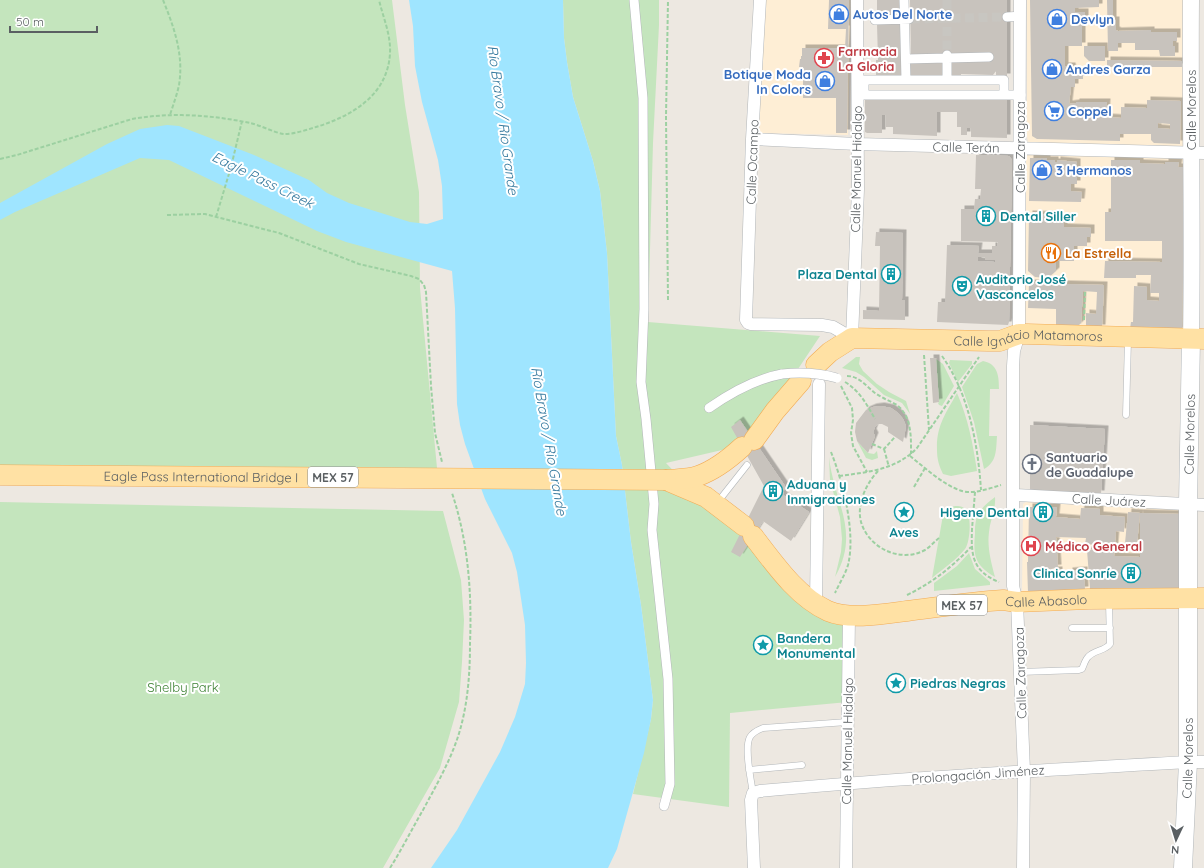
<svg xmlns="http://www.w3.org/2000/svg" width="1204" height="868" viewBox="0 0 1204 868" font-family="Quicksand,sans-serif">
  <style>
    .commercial { fill: #feeed5 }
    .green { fill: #c4e5bd }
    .water { fill: #9fe5ff }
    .building { fill: #c8c3bd; fill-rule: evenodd; filter: url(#shadow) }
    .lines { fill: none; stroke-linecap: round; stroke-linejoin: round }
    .pedestrian-tunnel { stroke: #c8c6c1; stroke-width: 9; stroke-dasharray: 9 4.5; stroke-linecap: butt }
    .service-casing { stroke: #b2b6b9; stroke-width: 7 }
    .pedestrian-casing { stroke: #b2b6b9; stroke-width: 10 }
    .minor-casing { stroke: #b2b6b9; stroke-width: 13 }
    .tertiary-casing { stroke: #b2b6b9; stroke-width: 17 }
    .secondary-casing { stroke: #b1b6b9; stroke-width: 19 }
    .primary-casing { stroke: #f2ab55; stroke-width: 21 }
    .path { stroke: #9cd0a1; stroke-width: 2; stroke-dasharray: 4 2; stroke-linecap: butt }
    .service { stroke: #fff; stroke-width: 6 }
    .pedestrian { stroke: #fff; stroke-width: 9 }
    .minor { stroke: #fff; stroke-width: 12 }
    .tertiary { stroke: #fff; stroke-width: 16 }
    .secondary { stroke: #fff; stroke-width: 18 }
    .primary { stroke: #ffe1a4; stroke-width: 20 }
    .pedestrian-bridge-casing { stroke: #b2b6b9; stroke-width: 10; stroke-linecap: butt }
    .primary-bridge-casing { stroke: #f2ab55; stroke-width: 21; stroke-linecap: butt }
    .pedestrian-bridge { stroke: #fff; stroke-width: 9 }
    .primary-bridge { stroke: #ffe1a4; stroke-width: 20 }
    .labels { text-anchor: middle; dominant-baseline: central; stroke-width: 4; stroke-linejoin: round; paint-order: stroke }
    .shield { fill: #fff; stroke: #8c8f91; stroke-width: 1 }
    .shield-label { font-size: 12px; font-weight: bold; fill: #5a5f62 }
    .shop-label { font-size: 13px; font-weight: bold; fill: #366cbe; stroke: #fff; text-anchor: start }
    .health-label { font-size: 13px; font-weight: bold; fill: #be3a42; stroke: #fff; text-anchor: start }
    .street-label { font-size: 13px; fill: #5a5f62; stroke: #fff }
    .culture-label { font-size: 13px; font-weight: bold; fill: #0d838f; stroke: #fff; text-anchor: start }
    .food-label { font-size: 13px; font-weight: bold; fill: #c56008; stroke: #fff; text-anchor: start }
    .worship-label { font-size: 13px; font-weight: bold; fill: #5b616d; stroke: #fff; text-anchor: start }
    .park-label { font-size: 13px; fill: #3d8133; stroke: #fff }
    .water-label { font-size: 14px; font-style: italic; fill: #377b9f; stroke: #fff }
  </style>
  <defs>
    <filter id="shadow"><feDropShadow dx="3.5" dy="-3.5" stdDeviation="0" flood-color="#0004"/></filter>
  </defs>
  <rect width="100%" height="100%" fill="#ede8e1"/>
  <path class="commercial" d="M763 0H851L848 135 758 133Z
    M1027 0H1184L1183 146 1029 144 1027 137Z
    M1028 153 1185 159 1186 334 1024 325 1025 158Z
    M1026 502 1182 510 1184 591 1022 592 1023 508V504Z"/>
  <path class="green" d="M0 0H392L405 105 419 192 420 288 437 468 0 465Z
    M563 0H659V25L653 143 648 322 820 336 748 444 666 463 686 484 710 494 812 603 849 614 848 702 730 713 729 807 633 794 651 719 653 700 641 605 631 542 622 465 616 436 607 253 600 191 593 161 573 97 567 62 564 38Z
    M856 357H860L859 364 863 371 877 384 889 392 906 401 910 414 902 403 884 395 864 377 856 372 842 368Z
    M936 359 943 364 954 386 942 406 939 405 938 403 939 402Z
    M950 360 972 361V364L958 382 949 363Z
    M983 361C998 364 999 376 999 389H990L989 436H997C996 450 997 462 984 469L974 422 962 387 977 364Z
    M957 393C968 418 973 444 977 471L951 476 943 474C939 466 937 459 937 450 936 426 946 413 957 393Z
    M857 441 868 453 874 454 877 451 878 458 872 460 866 458Z
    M829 457C834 503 861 531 835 577L841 552 842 539 840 517 830 480Z
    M995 497C996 510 990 520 989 532 987 547 991 562 995 577 975 565 973 556 975 534 975 527 975 519 979 513 983 506 989 502 995 497Z
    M0 502 443 511 461 580 464 620 462 662 459 702 440 768 383 868H0Z
    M955 506C959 506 963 506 966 510 972 516 970 543 965 549 956 560 943 569 932 578L943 515 948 508Z
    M969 553 975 569 990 582V585L934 591V583L957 566Z"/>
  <path class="water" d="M409 0H563L564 38 567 62 573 97 593 161 600 191 607 253 616 436 622 465 631 542 641 605 653 700 651 719 644 753 617 849 608 868H431L457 830 500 752 515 717 525 684 526 663 525 625 517 572 512 553 485 499 465 444 460 425 457 404 455 308 452 271 346 242 317 231 169 160 140 158 15 212 0 220V203L107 144 140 129 167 125 179 126 254 155 309 180 327 193 349 203 410 222 427 224 443 219 442 186 438 160 422 102 415 66 413 26Z"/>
  <path class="building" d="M829 0H849L847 133H836V98H803V67H799L800 59H801V56H802V48H845L846 29H828Z
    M877 0H899V16L877 17Z
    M910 0H1007V77H996V71L993 75 961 74V77H949V61L911 55Z
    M1030 0H1099V7L1075 8V12H1085V26H1082V46H1065V66H1072L1073 72H1083V79H1075V87H1071L1069 104 1076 103V102H1107L1106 117 1121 118V107L1147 108V100L1181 101 1180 144 1154 143 1151 140V134H1120V141L1037 139 1032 136ZM1158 123 1170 124V129L1158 128Z
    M1107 0H1113V20H1116V30L1118 31 1151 30V32H1177V41H1173V46H1175V56H1160L1159 50H1135V43H1118V51H1108Z
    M900 23 901 67H902L903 76 876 77V60H878L877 24Z
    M1084 46H1105V61H1089L1084 56Z
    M1107 60 1182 61V67H1107Z
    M909 62H943V75H909Z
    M865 99H1007V138L971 137V128H967V135H961V127H957V112H937V136L893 134V127H886V115H882V133H867L865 132Z
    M976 155 1009 156 1012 160 1009 322 1008 325 937 322 938 302H945L947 245 979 246 978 253H992V246H997L998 242 961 241V209H974L975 199H980L981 189H975ZM978 257H985V260H995V262L978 261Z
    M1030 158H1047V160H1055V162H1057V160L1077 162V184H1071V191L1082 192 1081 202 1029 201Z
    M1111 160H1140V163L1165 164V162H1179L1178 167H1185L1182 331 1130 329 1131 322H1133L1134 286 1147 287V300L1159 301V293H1150L1151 275H1136V278H1104L1105 261 1162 262V241H1105V212H1111Z
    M1029 214 1057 215V220H1064V227L1091 228V237H1087V246H1074V261H1056V271L1048 278 1035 277 1028 271Z
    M876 232 903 233 902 300H905V320L863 319V310L879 311 880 246H875Z
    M1029 283 1104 285 1102 328H1086V313L1096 314 1097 292 1083 291 1081 323 1077 327H1056V309L1028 308Z
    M930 358H936L939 402 933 403Z
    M881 406 891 408 898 413 903 419 906 426 903 442 888 432V427L882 424H878L875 427 873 432 875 436 868 453 857 441 855 432 856 423 866 410 873 407Z
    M740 420 785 486 783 495 809 512 791 541 763 521 740 557 731 552 764 486 731 427Z
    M1030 425 1105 429 1101 494 1030 490Z
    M1029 507H1057L1056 517 1080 519 1081 508 1100 509V515L1125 517 1124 532 1116 531 1114 556 1140 557V513L1180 514 1181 588 1090 589 1087 550 1099 549 1098 545 1085 544 1086 538 1056 537 1058 568 1049 569V575H1051V570H1059V575L1069 574V571L1084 570 1085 590 1028 593 1027 562H1028Z
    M1128 512 1140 513 1137 544 1125 543Z"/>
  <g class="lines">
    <path class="pedestrian-tunnel" d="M947 0V55
      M911 19 1007 17"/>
    <g class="service-casing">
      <path id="service" d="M1126 415 1128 340
        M717 503 747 465
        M1072 628H1110
        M1020 672 1079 670 1082 669C1084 665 1085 660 1088 657 1094 650 1105 651 1110 644L1109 602
        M749 770 802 765
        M753 793C751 781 744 747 750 737 753 732 758 730 763 728L847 722"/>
    </g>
    <g class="pedestrian-casing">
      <path id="pedestrian" d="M634 0 643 98 644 309 641 382 646 419 654 504 652 530 668 679 670 784 664 806
        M904 0 906 80
        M1007 17 1020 16
        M875 20 909 19
        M906 59 989 57
        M947 80V55
        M859 95H1021
        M864 95V80H1004V95
        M709 408C732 392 755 379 782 374"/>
    </g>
    <g class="minor-casing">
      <path id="minor" d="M760 0 752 139 746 320 748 323 751 324 822 325 833 327 852 338 858 189 857 0
        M1020 0 1019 318V334L1014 351 1013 366V586L1017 602 1024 771 1023 868
        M752 139 857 144 1204 153
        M1014 495 1204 505
        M816 603 819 384
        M754 868 751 800 753 793 760 791C902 778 1045 770 1188 762H1204
        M846 868 849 615"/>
    </g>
    <g class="tertiary-casing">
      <path id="tertiary" d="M1191 339C1193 226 1190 113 1191 0"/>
    </g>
    <g class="secondary-casing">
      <g id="secondary">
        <path id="s1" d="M1183 868 1188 762V504L1191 339"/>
      </g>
    </g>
    <g class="primary-casing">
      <g id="primary">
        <path id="s2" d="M816 365 830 352 852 338 988 341H1000L1019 334H1027L1204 339"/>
        <path d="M754 440 775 411 801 381"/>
        <path d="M666 480 706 497 744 526"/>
        <path d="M667 480C678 479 689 479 698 476 715 470 729 459 742 447"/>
        <path id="s3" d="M753 536C774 563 796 596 828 611 849 620 884 614 907 611 939 607 971 602 1003 600L1017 602 1088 599 1204 598"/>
      </g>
    </g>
    <path class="path" d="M163 0C174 27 184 55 179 85 177 95 173 105 170 115
      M0 159 17 155 132 119C171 112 212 115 250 123 260 125 275 133 284 134 295 134 306 130 316 127 352 116 388 95 390 53 391 35 383 17 379 0
      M167 215 205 214 279 233 359 264 411 276 419 279 424 285 426 292 431 386 435 433 442 462
      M216 217 231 167 242 121
      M668 300 666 117 668 0
      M1084 320 1085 292
      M924 355 929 430
      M942 356C969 394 978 445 981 490
      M847 376C859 376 866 386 875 393 882 398 890 401 897 405 912 417 911 437 911 454
      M845 382C860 391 867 405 875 419
      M841 386 852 408 853 420 851 433 853 446 867 472
      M872 444 884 449 895 437
      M884 449 889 467
      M831 452C843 482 856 533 848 565 845 575 839 584 835 593
      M910 456C924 467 952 493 970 492 980 492 991 488 1001 485
      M878 471C866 484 855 506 862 525 871 549 901 563 925 550 930 547 934 542 939 538
      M839 476C868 472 896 470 917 448L979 357
      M914 487 925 468
      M975 492C974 504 973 517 972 529 971 555 972 571 999 582
      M907 595C932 583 952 567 971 547
      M390 868C402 849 412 829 423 810 437 784 452 758 460 730 468 702 470 672 470 643 472 592 468 541 452 493"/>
    <use href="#service" class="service"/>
    <use href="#pedestrian" class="pedestrian"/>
    <use href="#minor" class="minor"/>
    <use href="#tertiary" class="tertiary"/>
    <use href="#secondary" class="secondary"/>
    <use href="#primary" class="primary"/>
    <g class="pedestrian-bridge-casing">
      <path id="pedestrian-bridge" d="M782 374C801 372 819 373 837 378"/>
    </g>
    <g class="primary-bridge-casing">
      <g id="primary-bridge">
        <path id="s4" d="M0 475 666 480"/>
      </g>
    </g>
    <use href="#pedestrian-bridge" class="pedestrian-bridge"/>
    <use href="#primary-bridge" class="primary-bridge"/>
  </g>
  <defs>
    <g id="shop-ring" transform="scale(1)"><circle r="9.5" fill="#fff" stroke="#3f7fe0" stroke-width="1.5"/><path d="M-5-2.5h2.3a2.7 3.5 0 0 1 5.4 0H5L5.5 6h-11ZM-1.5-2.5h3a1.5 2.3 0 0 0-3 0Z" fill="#3f7fe0"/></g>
    <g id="pharmacy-ring" transform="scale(1)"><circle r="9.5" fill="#fff" stroke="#e0444e" stroke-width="1.5"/><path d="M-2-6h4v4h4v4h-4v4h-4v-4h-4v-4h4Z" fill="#e0444e"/></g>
    <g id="supermarket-ring" transform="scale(1)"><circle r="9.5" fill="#fff" stroke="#3f7fe0" stroke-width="1.5"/><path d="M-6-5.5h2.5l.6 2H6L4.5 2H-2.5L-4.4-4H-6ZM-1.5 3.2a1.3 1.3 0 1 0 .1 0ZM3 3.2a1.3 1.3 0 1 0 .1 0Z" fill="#3f7fe0"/></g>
    <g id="building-ring" transform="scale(1)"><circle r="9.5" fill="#fff" stroke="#0f9aa8" stroke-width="1.5"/><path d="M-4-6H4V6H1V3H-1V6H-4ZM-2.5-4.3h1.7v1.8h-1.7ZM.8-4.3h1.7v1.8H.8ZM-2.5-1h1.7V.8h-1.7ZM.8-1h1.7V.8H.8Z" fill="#0f9aa8"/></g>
    <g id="restaurant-ring" transform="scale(1)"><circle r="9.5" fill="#fff" stroke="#e8710a" stroke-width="1.5"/><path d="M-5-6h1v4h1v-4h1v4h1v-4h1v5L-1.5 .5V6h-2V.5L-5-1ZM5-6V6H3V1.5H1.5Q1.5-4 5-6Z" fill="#e8710a"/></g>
    <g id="theatre-ring" transform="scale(1)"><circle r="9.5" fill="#fff" stroke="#0f9aa8" stroke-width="1.5"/><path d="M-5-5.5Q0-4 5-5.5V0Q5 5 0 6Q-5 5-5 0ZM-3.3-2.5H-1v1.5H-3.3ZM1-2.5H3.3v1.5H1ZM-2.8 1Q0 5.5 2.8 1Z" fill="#0f9aa8"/></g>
    <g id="church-ring" transform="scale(1)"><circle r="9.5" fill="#fff" stroke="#6b7280" stroke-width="1.5"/><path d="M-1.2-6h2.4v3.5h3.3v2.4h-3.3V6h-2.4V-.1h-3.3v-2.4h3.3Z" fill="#6b7280"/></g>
    <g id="sight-ring" transform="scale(1)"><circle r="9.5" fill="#fff" stroke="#0f9aa8" stroke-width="1.5"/><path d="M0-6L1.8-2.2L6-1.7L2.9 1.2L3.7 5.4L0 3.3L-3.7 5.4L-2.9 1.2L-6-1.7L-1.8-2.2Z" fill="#0f9aa8"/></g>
    <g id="hospital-ring" transform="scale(1)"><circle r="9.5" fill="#fff" stroke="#e0444e" stroke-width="1.5"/><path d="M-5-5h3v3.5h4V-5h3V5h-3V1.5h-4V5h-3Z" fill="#e0444e"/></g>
  </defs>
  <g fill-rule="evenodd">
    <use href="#shop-ring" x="839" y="14"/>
    <use href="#shop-ring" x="1057" y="19"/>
    <use href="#pharmacy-ring" x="824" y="58"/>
    <use href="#shop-ring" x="1052" y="69"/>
    <use href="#shop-ring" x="825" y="81"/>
    <use href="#supermarket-ring" x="1054" y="111"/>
    <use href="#shop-ring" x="1042" y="170"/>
    <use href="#building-ring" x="986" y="216"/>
    <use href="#restaurant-ring" x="1051" y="253"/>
    <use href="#building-ring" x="891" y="274"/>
    <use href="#theatre-ring" x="962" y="286"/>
    <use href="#church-ring" x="1032" y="464"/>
    <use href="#building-ring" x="773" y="491"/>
    <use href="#sight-ring" x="904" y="512"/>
    <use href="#building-ring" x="1043" y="512"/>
    <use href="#hospital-ring" x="1031" y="546"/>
    <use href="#building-ring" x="1131" y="573"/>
    <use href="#sight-ring" x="763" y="645"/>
    <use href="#sight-ring" x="896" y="683"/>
  </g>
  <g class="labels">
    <g class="shield">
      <rect x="308" y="467" width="50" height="20" rx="3"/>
      <rect x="937" y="595" width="50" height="20" rx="3"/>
    </g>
    <g class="shield-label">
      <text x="333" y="477">MEX 57</text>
      <text x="962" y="605">MEX 57</text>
    </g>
    <g class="shop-label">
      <text x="853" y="14">Autos Del Norte</text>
      <text x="1071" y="19">Devlyn</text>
      <text x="1066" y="69">Andres Garza</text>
      <text x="811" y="74" text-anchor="end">Botique Moda<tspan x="811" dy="15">In Colors</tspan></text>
      <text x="1068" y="111">Coppel</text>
      <text x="1056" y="170">3 Hermanos</text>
    </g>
    <g class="health-label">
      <text x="838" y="51">Farmacia<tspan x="838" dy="15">La Gloria</tspan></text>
      <text x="1045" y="546">Médico General</text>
    </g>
    <g class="street-label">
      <text transform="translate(1191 110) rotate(-90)">Calle Morelos</text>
      <text transform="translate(966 147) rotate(1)">Calle Terán</text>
      <text transform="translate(1020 147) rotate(-90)">Calle Zaragoza</text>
      <text transform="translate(752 162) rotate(-88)">Calle Ocampo</text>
      <text transform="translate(856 169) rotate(-89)">Calle Manuel Hidalgo</text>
      <text stroke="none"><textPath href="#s2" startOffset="222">Calle Ignácio Matamoros</textPath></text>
      <text stroke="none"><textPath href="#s1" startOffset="434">Calle Morelos</textPath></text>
      <text stroke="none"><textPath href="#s4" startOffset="201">Eagle Pass International Bridge I</textPath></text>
      <text transform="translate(1109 500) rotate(3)">Calle Juárez</text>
      <text stroke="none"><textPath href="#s3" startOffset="327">Calle Abasolo</textPath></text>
      <text transform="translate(1020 673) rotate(-92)">Calle Zaragoza</text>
      <text transform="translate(847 741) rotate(-89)">Calle Manuel Hidalgo</text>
      <text stroke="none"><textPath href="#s1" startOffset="110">Calle Morelos</textPath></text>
      <text transform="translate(978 774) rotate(-4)">Prolongación Jiménez</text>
    </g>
    <g class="culture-label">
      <text x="1000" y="216">Dental Siller</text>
      <text x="877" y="274" text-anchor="end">Plaza Dental</text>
      <text x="976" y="279">Auditorio José<tspan x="976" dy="15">Vasconcelos</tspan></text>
      <text x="787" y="484">Aduana y<tspan x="787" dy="15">Inmigraciones</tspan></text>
      <text x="1029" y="512" text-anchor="end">Higene Dental</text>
      <text x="904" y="532" text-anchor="middle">Aves</text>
      <text x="1117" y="573" text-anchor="end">Clinica Sonríe</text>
      <text x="777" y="638">Bandera<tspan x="777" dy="15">Monumental</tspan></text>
      <text x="910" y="683">Piedras Negras</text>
    </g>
    <g class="food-label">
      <text x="1065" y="253">La Estrella</text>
    </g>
    <g class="worship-label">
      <text x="1046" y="457">Santuario<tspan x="1046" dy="15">de Guadalupe</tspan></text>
    </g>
    <g class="park-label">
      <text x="183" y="687">Shelby Park</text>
    </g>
    <g class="water-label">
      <text transform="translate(503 120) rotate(82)">Río Bravo / Rio Grande</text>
      <text transform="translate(263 180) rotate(26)">Eagle Pass Creek</text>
      <text transform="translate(549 441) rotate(80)">Río Bravo / Rio Grande</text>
    </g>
  </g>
  <g transform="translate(1176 840) rotate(184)" stroke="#ffffff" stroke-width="3" paint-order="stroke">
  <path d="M0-3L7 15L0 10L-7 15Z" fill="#5a5f62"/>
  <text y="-6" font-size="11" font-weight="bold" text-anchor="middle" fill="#5a5f62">N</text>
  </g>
  <path d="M10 26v6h87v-6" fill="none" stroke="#5a5f62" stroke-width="2"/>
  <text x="16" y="26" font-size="12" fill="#5a5f62" stroke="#ffffff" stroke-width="3" paint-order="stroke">50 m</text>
</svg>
